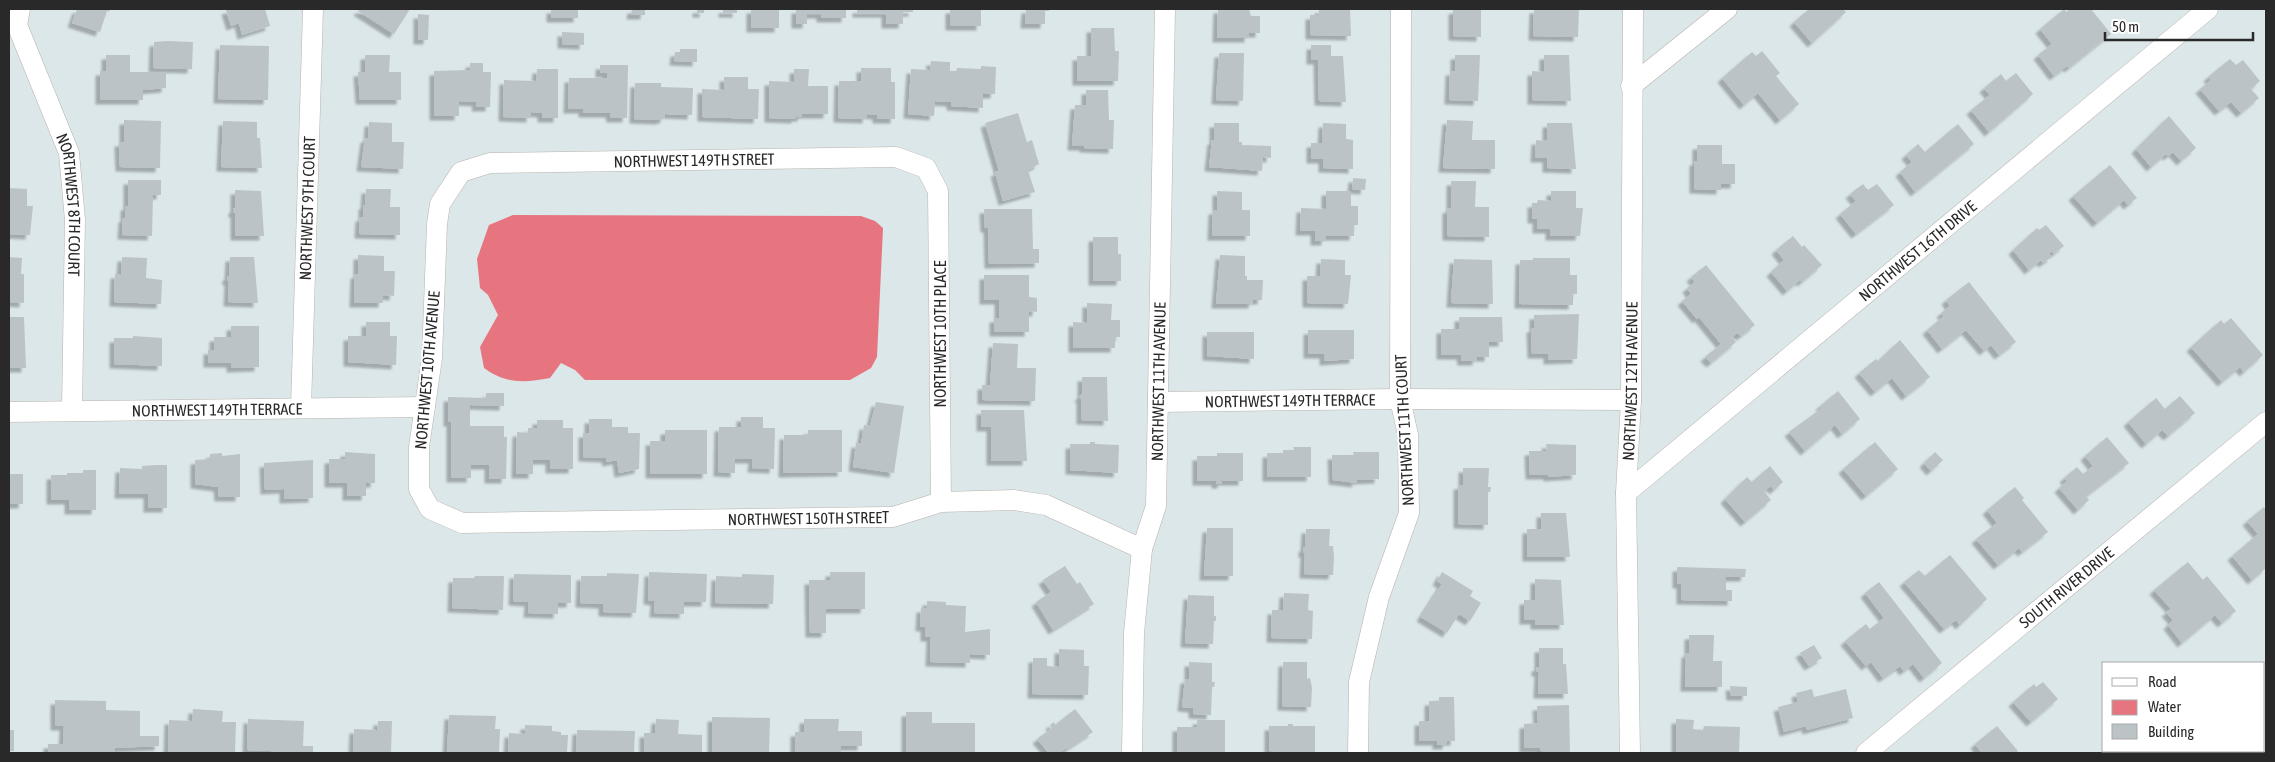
<svg xmlns="http://www.w3.org/2000/svg" width="2275" height="762" viewBox="0 0 2275 762" font-family="'Asap Condensed',sans-serif">
  <style>
    .water { fill: #e6757f }
    .building { fill: #bbc3c6; filter: url(#shadow) }
    .lines { fill: none; stroke-linecap: round; stroke-linejoin: round }
    .minor-casing { stroke: #b9b2ac; stroke-width: 21 }
    .minor { stroke: #fff; stroke-width: 20 }
    .labels { text-anchor: middle; dominant-baseline: central; stroke-width: 4; stroke-linejoin: round; paint-order: stroke }
    .street-label { font-size: 16px; fill: #292929; stroke: #fff }
  </style>
  <defs>
    <filter id="shadow"><feDropShadow dx="-4.5" dy="4.5" stdDeviation="1" flood-color="#0004"/></filter>
  </defs>
  <rect width="100%" height="100%" fill="#dce7ea"/>
  <path class="water" d="M513 215 861 216 875 221 883 228 877 357 871 368 850 380H585L575 370 561 363 550 378C524 383 506 384 484 368L480 347 498 315 488 295 480 288 477 259 489 225Z"/>
  <path class="building" d="M77 9H110L109 12 107 11 100 32 72 23Z
    M231 9H265L270 26 242 35 239 23 231 26 226 10Z
    M360 9H410L394 34 358 11Z
    M551 9H578V18H551Z
    M632 9H645V15H631Z
    M697 9H704V13H697Z
    M723 9H737V13H723Z
    M751 9H779V28H751Z
    M796 9H846V18H821V14H807V24H796Z
    M857 9H913V12H903V24H886V13H857Z
    M950 9H981V26H950Z
    M1026 9H1049V11H1045V24H1025Z
    M1218 9H1249L1251 16H1260V33H1249V38H1217Z
    M1319 9H1350L1351 36 1310 35V15H1319Z
    M1457 9H1481V37L1453 36V10Z
    M1534 9H1579L1578 37 1533 36Z
    M1809 9H1843L1846 12 1812 43 1794 22Z
    M2064 9 2066 12 2070 9H2091L2111 34 2069 68 2067 66 2054 76 2038 55 2052 44 2040 29Z
    M418 14 429 15 428 40H418Z
    M1091 28H1114L1115 51H1119L1118 81H1077V56H1091Z
    M562 32 584 33V45L562 44Z
    M167 41 193 42 192 69 153 68 154 42Z
    M220 45 269 46 268 100 218 99Z
    M1311 45H1331V56H1343L1346 102 1319 101 1318 60H1311Z
    M680 49H697V62L674 61 675 52H680Z
    M1762 51 1780 73 1776 76 1799 104 1780 120 1758 93 1744 105 1722 78 1752 52 1756 56Z
    M1219 53H1244L1243 101 1216 100Z
    M106 55H130V72H166V88L143 90V100H100V71H106Z
    M365 55H390L389 72H401V100H360L358 72H365Z
    M1455 55H1480L1478 101 1449 100 1450 71H1455Z
    M1544 55H1569L1571 101 1532 100V71L1544 72Z
    M2230 59 2236 65 2243 60 2260 81 2251 89 2259 98 2241 113 2231 102 2219 111 2200 89 2211 80 2208 77Z
    M931 61 950 62V71H956L957 68 981 69V66L996 67 995 94H983V108L951 106V102L935 101 934 116 908 114 911 69 930 70Z
    M470 63H483V72H491L490 107H476L477 102 459 101V116H434V71L470 70Z
    M600 65H628L627 118H611L610 113H583V109H568L569 78H607V73H600Z
    M861 68H891V82H895V119H877V115L867 114V119L838 118 839 81H861Z
    M537 69H558V118H542V113L531 112V118L503 117 504 80 536 81Z
    M794 69H809L808 86H828V114H802V117H796V119L769 118V81L794 82Z
    M2016 73 2033 94 1989 132 1971 110 1990 95 1984 88 2001 74 2006 81Z
    M724 77H748V89H759L758 119 702 117V89L724 90Z
    M635 83H661V87L693 88 692 115 665 114V118L660 120 634 119Z
    M1086 90H1108L1109 120H1114L1113 149 1084 148V146H1072L1075 105H1086Z
    M1018 113 1027 142 1032 140 1039 164 1028 170 1035 192 1003 201 995 172 999 171 985 123Z
    M2169 116 2196 148 2181 161 2173 152 2168 156 2166 154 2151 167 2136 149Z
    M124 120 161 121 160 168 120 167 119 142H124Z
    M1447 120 1473 121 1472 140H1495V169L1443 168Z
    M223 121 257 122V138H260L262 168 221 167Z
    M369 122 392 123V142H404L403 169 361 167 365 138H368Z
    M1214 123H1239V142H1242V145L1271 146V158L1263 157 1262 171 1209 167 1212 140H1214Z
    M1323 123 1346 124V139L1353 140V169L1323 168V159H1311V143H1322Z
    M1547 123H1572L1576 169 1547 168V158H1535L1536 140 1547 141Z
    M1958 124 1974 144 1915 192 1900 172 1912 162 1906 155 1918 144 1925 152Z
    M1697 145H1722V164H1735V184H1721V190L1694 189V161H1697Z
    M2110 165 2137 198 2128 205 2124 200 2097 223 2073 196Z
    M1353 178 1366 179 1365 190 1352 189Z
    M128 180H161V195H153L152 236 122 235 123 218H125V206H128Z
    M1451 181H1476L1475 207H1489V237L1447 236V209L1451 208Z
    M1863 184 1868 190 1877 184 1894 205 1856 234 1840 214 1856 201 1850 194Z
    M9 188 27 189V206H33L30 235 9 234Z
    M366 189H391L390 207H400V235L359 234 360 217H363V205H365Z
    M235 190 261 191 264 236H235V213H233V209L235 208Z
    M1217 191 1242 192V210H1250V236H1212L1213 210H1217Z
    M1326 191H1351V206H1358V225H1354V236H1326V241H1315V231H1300L1301 208 1326 209Z
    M1551 191H1576V208H1583L1580 236H1550V229H1537V219H1532V203H1537L1538 200 1551 201Z
    M984 209H1032L1033 249H1039V263L989 264 988 228H985Z
    M2046 225 2064 246 2054 254 2052 251 2049 254 2052 257 2043 263 2041 260 2029 270 2013 250 2037 228 2039 230Z
    M1793 236 1802 247 1804 245 1822 265 1802 282 1800 280 1787 291 1771 272 1784 260 1776 250Z
    M1093 237H1118V254H1121V281H1093Z
    M358 255 384 256V271H395L394 296 383 295V303H354L355 274H358Z
    M1220 255 1245 256V276H1247V280H1263L1262 300H1253V304H1216Z
    M9 257 22 258 21 274H24V303L9 302Z
    M122 257 147 258 146 278 162 280 161 304 114 302 115 274H121Z
    M230 257H254L258 303 228 302 229 281H227V276H229Z
    M1533 258H1570V275H1577V294H1573V305L1519 304 1520 260H1533Z
    M1321 259 1345 260V275H1351L1348 304 1307 303V276H1320Z
    M1454 259 1492 260 1493 304 1451 303Z
    M1706 265 1755 325 1741 336 1737 333 1732 337 1736 342 1711 363 1705 357 1721 344 1699 317 1697 319 1682 301 1691 294 1687 288 1695 282 1691 277Z
    M984 275H1029V297L1037 298V312L1029 311V332H994V318H999V300H984Z
    M1969 282 2016 342 1999 355 1991 345 1984 351 1966 330 1942 349 1927 330 1944 316 1941 313 1950 306 1946 300Z
    M1087 303 1112 304 1111 320H1120V337H1115V348H1073V322L1087 323Z
    M1579 314 1577 359 1548 360V354H1532L1531 328H1534V315Z
    M9 317H24L26 368H9Z
    M1459 317H1502L1503 342H1489V357H1477V361H1462L1461 355H1441V329H1459Z
    M2231 318 2263 355 2244 372 2240 367 2222 382 2191 347 2221 320 2224 324Z
    M366 322H390V336H397L396 365 348 362V336H366Z
    M231 326H259V367L231 368V363H208V350H214V337H231Z
    M1308 330H1354V359L1324 361V354H1308Z
    M1207 332H1254V359L1207 356Z
    M133 336 162 338V366L114 364V338H133Z
    M1900 340 1930 377 1906 396 1892 378 1875 392 1859 373 1876 359 1878 361Z
    M993 343 1018 344 1017 368H1036L1035 401 982 400V385H990Z
    M1082 377H1107L1108 421 1081 420V399L1079 397 1082 394Z
    M1838 391 1860 419 1842 434 1835 425 1805 451 1789 432 1822 408 1820 406Z
    M486 393H504V406L470 405V426H504V437H507L506 479H489V465H471V478H451V422H448V397L486 398Z
    M2180 396 2195 413 2168 436 2162 430 2146 444 2128 422 2156 398 2165 409Z
    M876 402 904 406 894 473 853 467 856 443 861 444 864 425 870 426Z
    M981 410H1024L1027 461H991V427H981Z
    M741 417H763V428H775L774 469 752 468 753 459H735V473L718 472 719 427H741Z
    M589 419H612V427H628V433H640L639 469 619 473 617 460 607 462 606 458 583 457V433H589Z
    M537 420H563V428H573V469H550V460H533V474H516L517 432 528 433V428H537Z
    M665 430H707V474H650V441H665Z
    M808 430H842V472L783 473 784 435H808Z
    M2107 437 2129 463 2086 496 2089 500 2078 510 2059 488 2067 481 2064 478 2077 467 2083 474 2093 466 2085 456Z
    M1090 442H1095V444L1119 445 1118 473 1070 470V444H1090Z
    M1875 442 1898 469 1866 496 1843 469Z
    M1546 444 1576 445V475L1548 477V475H1530L1529 451H1547Z
    M1293 447H1311V477H1267V453H1283V450H1294Z
    M345 452 375 454V483H366V496H347V483H329V459H345Z
    M1353 452H1379V479L1356 480 1357 483 1333 480 1332 455H1354Z
    M1935 452 1943 460 1931 471 1924 463Z
    M222 453V456L240 454V497H219L218 487 195 484V460L210 459V454Z
    M1217 453H1243V481H1222V484H1216V481H1197V456H1217Z
    M313 460V498L284 499V489L265 490 264 463Z
    M156 465H167V508H148V494H119L120 468 142 469V466Z
    M1770 466 1783 482 1774 490 1771 486 1764 491 1771 500 1745 522 1725 499 1747 477 1752 482Z
    M1463 468H1489L1488 487H1491L1490 492H1488V525L1458 524V485H1463Z
    M83 470H96V510H69V500H51V475H67V473H83Z
    M11 474H23V504H9V476Z
    M2015 487 2024 498 2022 500 2048 532 2022 552 2019 548 1998 565 1976 539 1997 523 1987 510Z
    M2264 507 2266 510V568L2252 580 2232 556 2258 534 2247 521Z
    M1541 513H1566L1570 557H1527V529H1541Z
    M1207 528H1233V576H1204Z
    M1306 529H1330L1329 546H1333L1334 557 1333 575 1304 574 1305 553H1303V547L1305 548Z
    M1950 555 1987 599 1960 625 1956 620 1944 629 1904 582 1919 570 1925 576Z
    M2188 562 2203 580 2207 576 2236 611 2222 623 2215 615 2182 643 2168 625 2173 620 2166 612 2171 609 2154 590Z
    M1065 566 1077 584 1080 582 1094 604 1053 630 1036 602 1051 592 1043 580Z
    M1677 567 1746 569 1745 577H1726V590H1732V601L1681 600V584H1677Z
    M649 572 707 574 706 602H684V614L654 613 655 601 648 600Z
    M830 572H865V609H826V633H810L809 580H830Z
    M1442 572 1473 591 1470 596 1481 603 1470 621 1459 614 1447 633 1421 617 1442 584 1437 581Z
    M607 573 639 574 636 613 603 612V604L580 603 581 576H607Z
    M514 574 571 575V603H558V614L528 613 529 602 513 601Z
    M742 574 774 575 773 604 715 603 716 576 742 577Z
    M475 576H504L503 610 452 608 453 578H474Z
    M1535 579 1561 580 1564 625H1535V620H1524V600H1535Z
    M1879 582 1942 663 1924 678 1913 664 1904 671 1900 666 1883 678 1871 662 1866 666 1845 641 1866 624 1870 629 1884 618 1865 593Z
    M1284 593 1309 594 1308 610 1313 611 1312 639 1271 638 1272 610H1283Z
    M1188 595 1214 596V616H1216V621H1214L1213 644 1185 643Z
    M927 601 946 602V605L966 606 965 632 990 629V655L970 654V663L930 662 931 637H925V627H920L921 608H927Z
    M1689 635H1714L1713 661H1722V687H1685L1686 653H1689Z
    M1814 645 1822 658 1809 666 1800 653Z
    M1539 648H1563V664H1566L1568 694H1538L1539 672H1536V667H1539Z
    M1059 649 1084 650V666H1089L1088 695 1032 694 1033 658H1047V666L1059 667Z
    M1189 662 1212 663V682H1215L1214 687H1212L1211 715 1193 714V708L1182 707 1185 679H1189Z
    M1283 662H1307V679L1310 678 1312 688 1311 707 1282 706Z
    M2043 682 2058 699 2031 722 2013 702 2034 684 2036 687Z
    M1730 686 1747 687V696H1731Z
    M1812 689 1814 697 1846 689 1853 718 1807 730 1806 726 1784 732 1778 707 1798 702 1796 693Z
    M1439 697H1454L1455 741H1447V745H1437V741H1419V721H1429V701H1439Z
    M55 700 106 701V710L140 711V736H159V746L115 748V753L48 752V744H63L64 726H55Z
    M1569 705 1570 753 1541 751 1540 748H1524V724L1538 723 1537 706Z
    M193 709 223 711 222 722H236L235 753H168L169 720 192 721Z
    M1075 709 1093 732 1067 749 1066 748 1059 753H1049L1037 739 1052 728 1050 725 1054 722 1055 725Z
    M906 712H932V723H975V753H906Z
    M449 715 496 716 495 729H500L499 753H447Z
    M712 717 770 718 769 753H712Z
    M248 719 304 721 303 746H313V753L247 750Z
    M656 719 679 720 678 734 702 735V753H644V733H655Z
    M804 719H839L838 731H862V746H841V752L795 753V732H804Z
    M1676 719 1694 720 1693 729 1703 730 1704 726 1740 727 1739 753H1676Z
    M1197 720H1225V753H1177V727H1197Z
    M378 721H392L391 753H353L354 729 377 730Z
    M1288 724H1293V726H1315V753L1269 751V726H1288Z
    M525 725 552 726V731L561 732V735H568L567 753H508L509 733 525 734Z
    M1997 726 2018 751 2016 753H1979L1981 752 1975 744Z
    M9 730H14V751H9Z
    M577 730 635 731 634 753H576Z
    M2152 751H2205L2202 753H2154Z"/>
  <g class="lines">
    <g class="minor-casing">
      <g id="minor">
        <path id="s1" d="M20 9 17 25 69 153 75 220 72 410"/>
        <path d="M1631 86 1727 9"/>
        <path id="s2" d="M1159 402 1400 399 1631 400"/>
        <path id="s3" d="M301 408 313 9"/>
        <path id="s4" d="M9 412 425 407"/>
        <path id="s5" d="M1626 493 2208 9"/>
        <path id="s6" d="M941 502 938 191 926 168 896 157 490 163 461 172 440 204 437 224 432 358 419 447V489L430 509 462 523 884 517H893L941 502 1014 500 1046 505 1142 549"/>
        <path id="s7" d="M1132 753 1134 633 1142 549 1156 506 1165 9"/>
        <path d="M1358 753 1359 682 1379 597 1409 513 1408 435 1400 399 1401 9"/>
        <path id="s8" d="M1630 753 1626 493 1631 400 1633 9"/>
        <path id="s9" d="M1866 753 2266 422"/>
      </g>
    </g>
    <use href="#minor" class="minor"/>
  </g>
  <g class="labels">
    <g class="street-label">
      <text transform="translate(694 160) rotate(-1)">NORTHWEST 149TH STREET</text>
      <text stroke="none"><textPath href="#s1" startOffset="206">NORTHWEST 8TH COURT</textPath></text>
      <text stroke="none"><textPath href="#s3" startOffset="200">NORTHWEST 9TH COURT</textPath></text>
      <text stroke="none"><textPath href="#s5" startOffset="379">NORTHWEST 16TH DRIVE</textPath></text>
      <text transform="translate(940 334) rotate(-90)">NORTHWEST 10TH PLACE</text>
      <text transform="translate(427 370) rotate(-85)">NORTHWEST 10TH AVENUE</text>
      <text stroke="none"><textPath href="#s8" startOffset="372">NORTHWEST 12TH AVENUE</textPath></text>
      <text stroke="none"><textPath href="#s7" startOffset="374">NORTHWEST 11TH AVENUE</textPath></text>
      <text stroke="none"><textPath href="#s2" startOffset="131">NORTHWEST 149TH TERRACE</textPath></text>
      <text stroke="none"><textPath href="#s4" startOffset="208">NORTHWEST 149TH TERRACE</textPath></text>
      <text transform="translate(1404 430) rotate(-93)">NORTHWEST 11TH COURT</text>
      <text stroke="none"><textPath href="#s6" startOffset="1534">NORTHWEST 150TH STREET</textPath></text>
      <text stroke="none"><textPath href="#s9" startOffset="260">SOUTH RIVER DRIVE</textPath></text>
    </g>
  </g>
  <rect width="2275" height="762" fill="none" stroke="#292929" stroke-width="20"/>
  <rect x="2102" y="662" width="162" height="90" fill="#ffffff" stroke="#a9a9a9"/>
  <rect x="2112" y="678" width="25" height="8" fill="#ffffff" stroke="#a9a9a9"/>
  <text x="2148" y="687" font-size="15" fill="#292929">Road</text>
  <rect x="2112" y="700" width="25" height="15" fill="#e6757f" stroke="#a9a9a9"/>
  <text x="2148" y="712" font-size="15" fill="#292929">Water</text>
  <rect x="2112" y="724" width="25" height="15" fill="#bbc3c6" stroke="#a9a9a9"/>
  <text x="2148" y="737" font-size="15" fill="#292929">Building</text>
  <path d="M2105 32v8h148v-8" fill="none" stroke="#292929" stroke-width="2.5"/>
  <text x="2112" y="32" font-size="15" fill="#292929" stroke="#ffffff" stroke-width="4" paint-order="stroke">50 m</text>
</svg>
